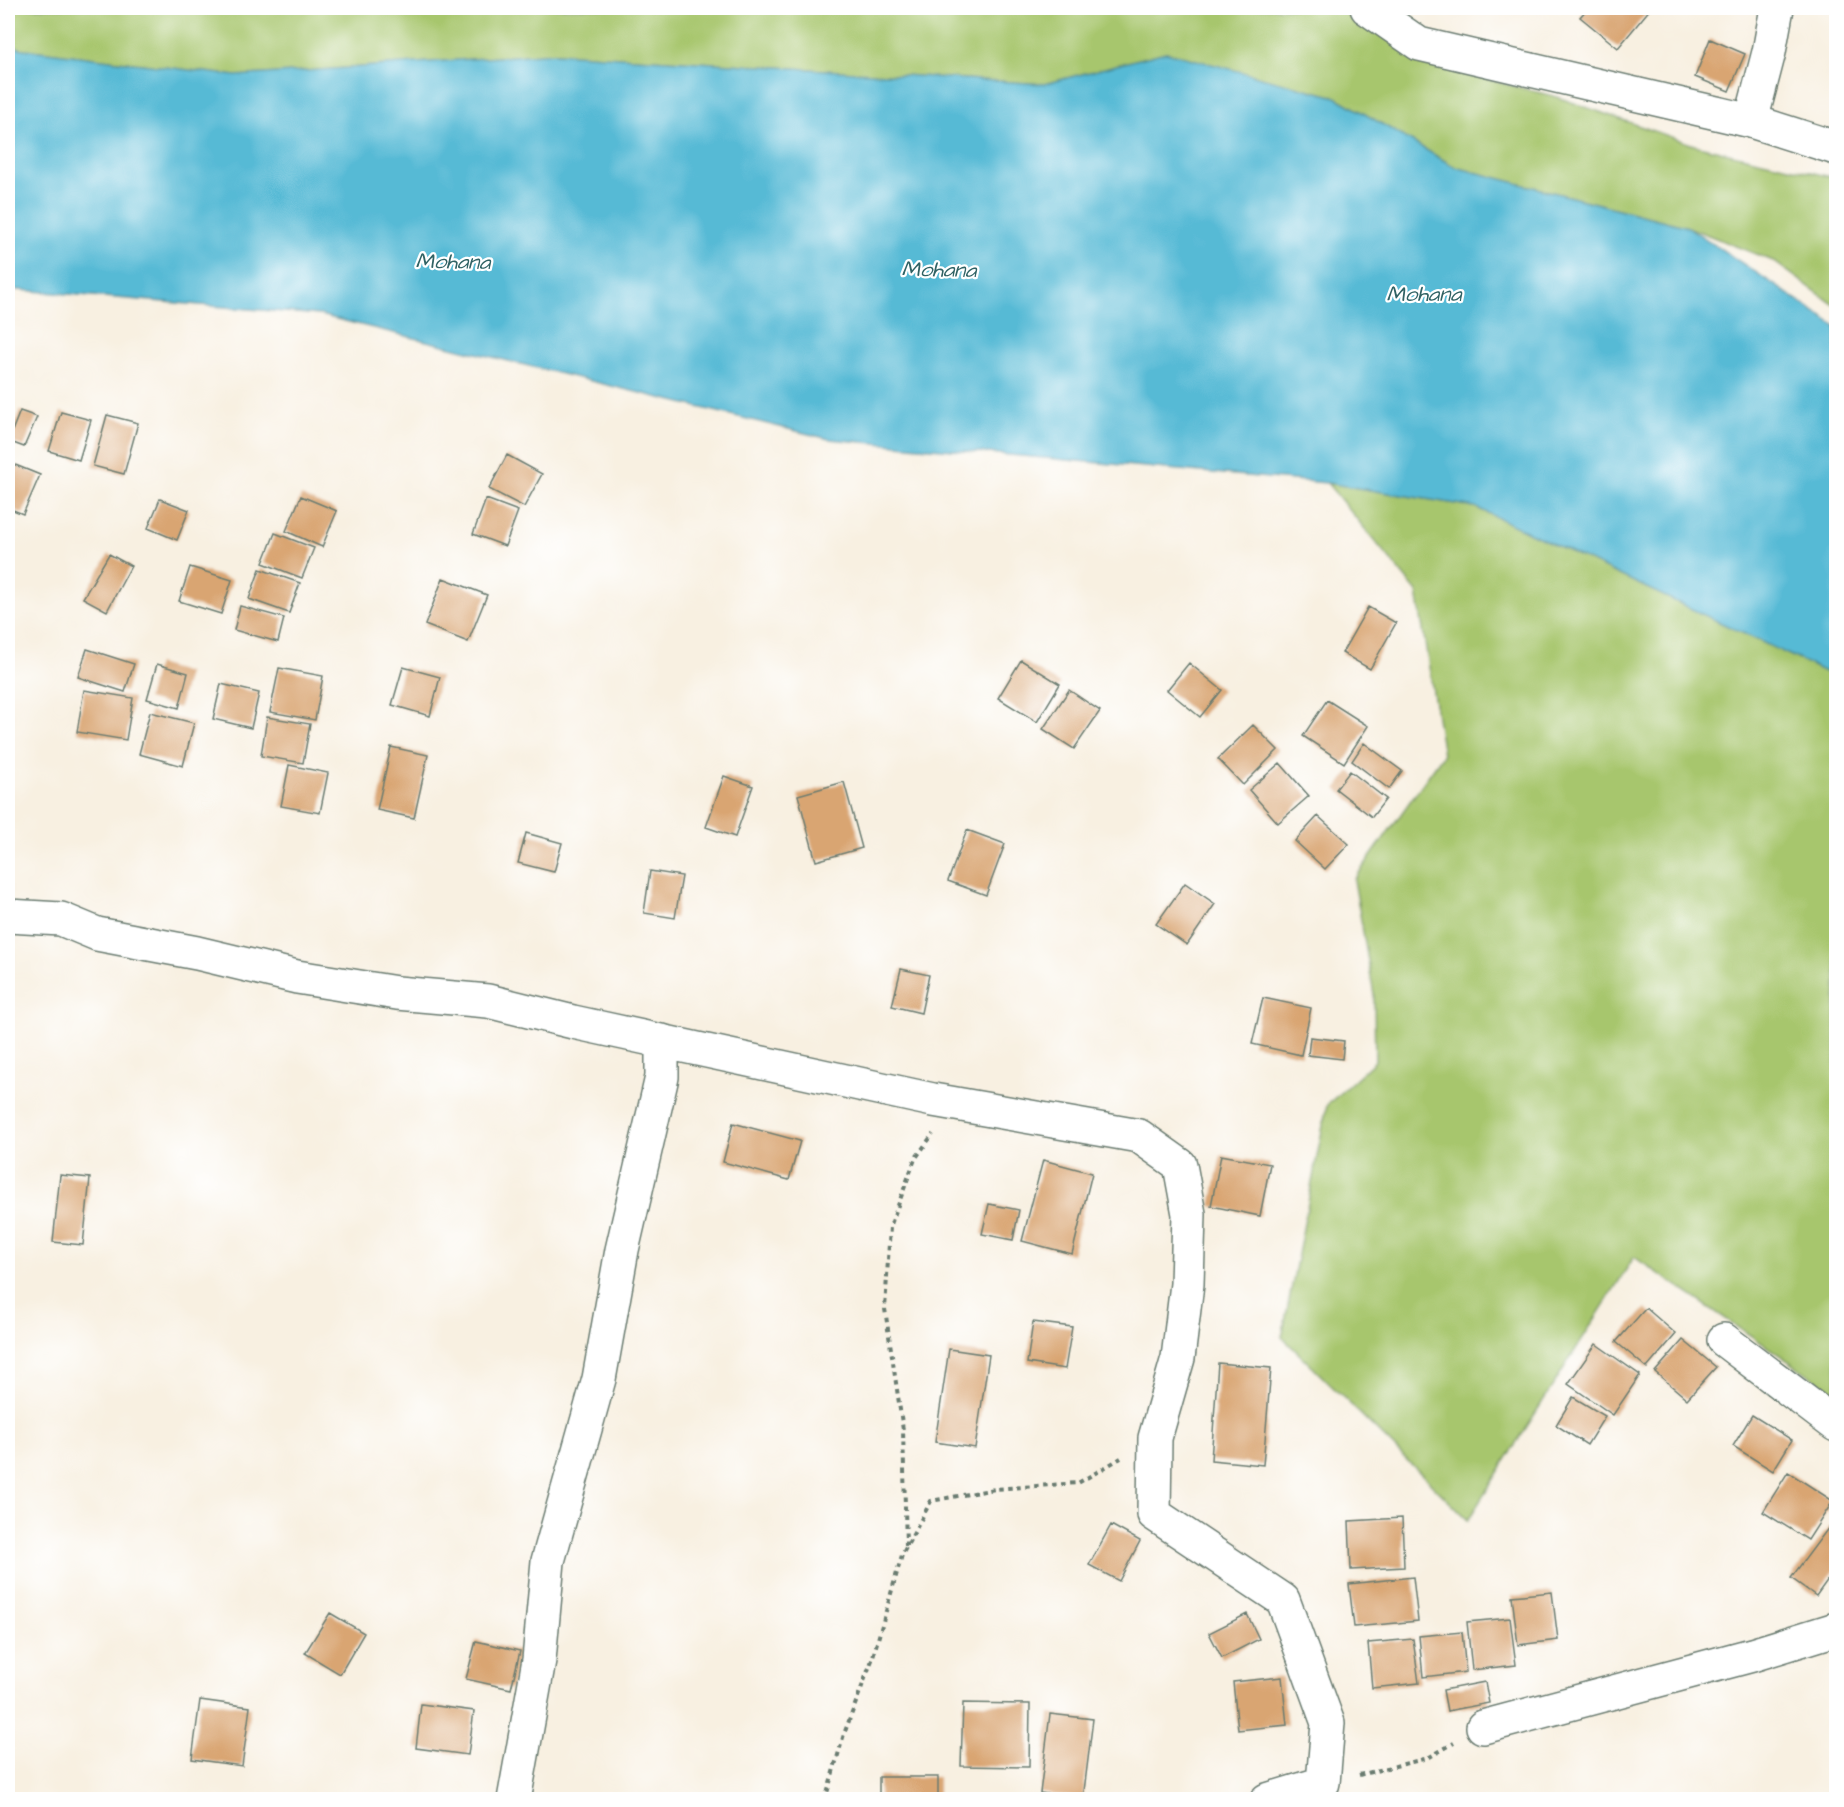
<svg xmlns="http://www.w3.org/2000/svg" width="1844" height="1807" viewBox="0 0 1844 1807" font-family="'Architects Daughter',sans-serif">
  <style>
    .green { fill: #a7c66d; stroke: #638250; stroke-width: 1.5 }
    .water { fill: #57bad5; stroke: #3b7c84; stroke-width: 1.5 }
    .building { fill: #d9a572 }
    .lines { fill: none; stroke-linecap: round; stroke-linejoin: round }
    .minor-casing { stroke: #6b7c71; stroke-width: 36 }
    .path { stroke: #6b7c71; stroke-width: 4; stroke-dasharray: 4.5 4.5; stroke-linecap: butt }
    .minor { stroke: #fff; stroke-width: 33 }
    .labels { text-anchor: middle; dominant-baseline: central; stroke-width: 4.5; stroke-linejoin: round; paint-order: stroke }
    .water-label { font-size: 22px; font-style: italic; fill: #306264; stroke: #fff }
  </style>
  <rect width="100%" height="100%" fill="#fff"/>
  <filter id="ink" filterUnits="userSpaceOnUse"><feTurbulence type="fractalNoise" baseFrequency=".0167" numOctaves="2"/><feDisplacementMap in="SourceGraphic" scale="12" xChannelSelector="R" yChannelSelector="G"/><feConvolveMatrix kernelMatrix="1 2 1 2 8 2 1 2 1" color-interpolation-filters="sRGB"/></filter>
  <filter id="wash" filterUnits="userSpaceOnUse"><feTurbulence type="fractalNoise" baseFrequency=".008" numOctaves="4" result="noise"/><feDisplacementMap in="SourceGraphic" scale="24" xChannelSelector="R" yChannelSelector="G"/><feGaussianBlur stdDeviation="1.35" result="paint"/><feColorMatrix in="noise" values="0 0 0 0 0 0 0 0 0 0 0 0 0 0 0 0 0 1.4 0 .05"/><feComposite in="paint" operator="in"/></filter>
  <g filter="url(#wash)">
    <rect width="100%" height="100%" fill="#f8f0e1"/>
    <path class="green" d="M8 8H1337L1435 66 1557 97 1694 145 1836 178V306L1773 261 1688 227 1455 167 1336 97 1166 52 1044 84 556 53 236 76 23 49 8 45Z
      M1327 483 1475 507 1836 677V1393L1634 1257 1468 1520 1282 1337 1327 1105 1375 1061 1374 995 1354 880 1443 755 1417 592Z"/>
    <path class="water" d="M8 45 23 49 236 76 556 53 1044 84 1166 52 1336 97 1455 167 1688 227 1836 326V677L1475 507 1327 483 829 439 320 315 8 289Z"/>
    <g id="blocks">
      <path class="building" d="M1588 8H1651L1618 48 1580 17Z
        M1710 39 1745 54 1729 91 1695 77Z
        M20 411 37 417 24 447 8 441Z
        M61 412 91 420 79 460 49 451Z
        M107 415 138 423 124 474 93 466Z
        M507 455 542 474 524 507 489 489Z
        M8 462 40 475 23 514 8 508Z
        M301 496 337 511 322 547 286 531Z
        M160 499 189 510 177 540 148 528Z
        M486 499 518 511 505 546 473 534Z
        M275 533 314 548 302 578 263 563Z
        M109 554 131 566 107 611 83 598Z
        M190 567 232 580 221 614 179 601Z
        M260 569 300 583 289 613 249 599Z
        M443 578 487 595 468 642 425 625Z
        M240 606 284 618 278 642 234 630Z
        M1368 607 1396 623 1370 669 1342 653Z
        M87 649 134 664 125 692 78 677Z
        M1021 660 1060 684 1037 722 998 698Z
        M1189 663 1222 690 1200 717 1167 690Z
        M157 664 188 673 179 708 147 699Z
        M403 667 440 677 430 716 392 705Z
        M279 668 323 676 315 720 270 712Z
        M221 684 259 693 251 728 213 719Z
        M84 690 133 698 126 740 77 732Z
        M1069 690 1100 711 1074 749 1043 729Z
        M1327 700 1368 726 1344 763 1303 736Z
        M150 712 194 723 183 766 139 754Z
        M267 717 310 724 303 763 261 756Z
        M1253 725 1278 750 1243 785 1218 759Z
        M1364 743 1402 771 1389 789 1352 761Z
        M391 747 428 755 414 818 377 810Z
        M1280 763 1309 796 1278 823 1249 790Z
        M289 765 328 773 320 813 281 806Z
        M1350 771 1386 799 1372 817 1336 789Z
        M724 776 753 786 735 837 706 827Z
        M844 782 862 848 816 861 798 795Z
        M1318 816 1349 844 1325 869 1295 841Z
        M967 830 1005 844 986 895 948 881Z
        M526 833 562 843 554 872 518 863Z
        M650 871 682 876 675 918 644 913Z
        M1185 883 1215 904 1187 945 1156 924Z
        M901 969 929 975 921 1013 892 1006Z
        M1263 998 1311 1008 1301 1055 1252 1044Z
        M1310 1037 1344 1041 1342 1059 1308 1055Z
        M733 1123 800 1141 789 1180 723 1162Z
        M1221 1155 1270 1164 1260 1216 1211 1206Z
        M1043 1160 1092 1173 1072 1254 1022 1241Z
        M60 1175 90 1178 83 1245 53 1242Z
        M989 1204 1019 1210 1013 1240 982 1234Z
        M1646 1308 1676 1334 1647 1368 1616 1342Z
        M1033 1322 1072 1327 1065 1369 1027 1363Z
        M1683 1340 1716 1367 1687 1399 1655 1372Z
        M1596 1344 1640 1375 1613 1415 1568 1384Z
        M949 1349 989 1355 975 1448 935 1442Z
        M1218 1363 1271 1368 1263 1465 1211 1460Z
        M1573 1397 1605 1416 1587 1445 1556 1425Z
        M1752 1415 1792 1440 1773 1471 1733 1446Z
        M1788 1472 1833 1501 1808 1540 1763 1512Z
        M1402 1518 1404 1567 1351 1570 1349 1521Z
        M1111 1525 1140 1541 1119 1581 1089 1565Z
        M1829 1527 1836 1533V1568L1816 1596 1791 1578Z
        M1413 1577 1418 1621 1354 1627 1349 1584Z
        M1552 1592 1558 1640 1518 1645 1512 1596Z
        M330 1613 364 1633 340 1674 305 1653Z
        M1247 1614 1259 1639 1222 1658 1209 1633Z
        M1510 1618 1516 1665 1472 1670 1467 1622Z
        M1462 1632 1466 1672 1423 1677 1419 1636Z
        M1413 1639 1419 1683 1372 1688 1368 1643Z
        M476 1641 520 1651 511 1689 466 1679Z
        M1282 1677 1287 1725 1238 1730 1233 1682Z
        M1485 1682 1489 1703 1447 1711 1443 1690Z
        M200 1700 250 1707 242 1766 192 1759Z
        M963 1703 1030 1704 1029 1767 961 1766Z
        M421 1704 474 1711 468 1755 416 1748Z
        M1050 1714 1093 1719 1083 1799 1040 1793Z
        M879 1777H938V1800H879Z"/>
    </g>
  </g>
  <g filter="url(#ink)">
    <use href="#blocks" fill-opacity="0" stroke="#6b7c71" stroke-width="1.5"/>
    <g class="lines">
      <g class="minor-casing">
        <path id="minor" d="M1367 8 1419 44 1751 121 1836 148
          M1751 121 1769 52 1777 8
          M8 916 61 919 97 934 197 953 297 977 397 993 488 1001 573 1022 933 1100 1139 1136 1180 1165 1189 1214 1187 1284 1178 1358 1155 1438 1154 1514 1283 1600 1328 1723 1323 1783 1267 1800
          M1724 1340 1836 1425
          M1483 1727 1752 1655 1836 1629
          M514 1800 539 1660 548 1561 599 1379 622 1250 662 1077V1041"/>
      </g>
      <path class="path" d="M906 1546 903 1430 885 1309 890 1227 915 1159 933 1134
        M1359 1775 1428 1758 1454 1743
        M824 1800 827 1793 844 1734 872 1660 902 1555 931 1501 995 1489 1078 1483 1121 1458"/>
      <use href="#minor" class="minor"/>
    </g>
  </g>
  <g class="labels">
    <g class="water-label">
      <text transform="translate(453 262) rotate(1)">Mohana</text>
      <text transform="translate(939 270) rotate(1)">Mohana</text>
      <text x="1424" y="294">Mohana</text>
    </g>
  </g>
  <rect width="1844" height="1807" fill="none" stroke="#fff" stroke-width="30"/>
</svg>
